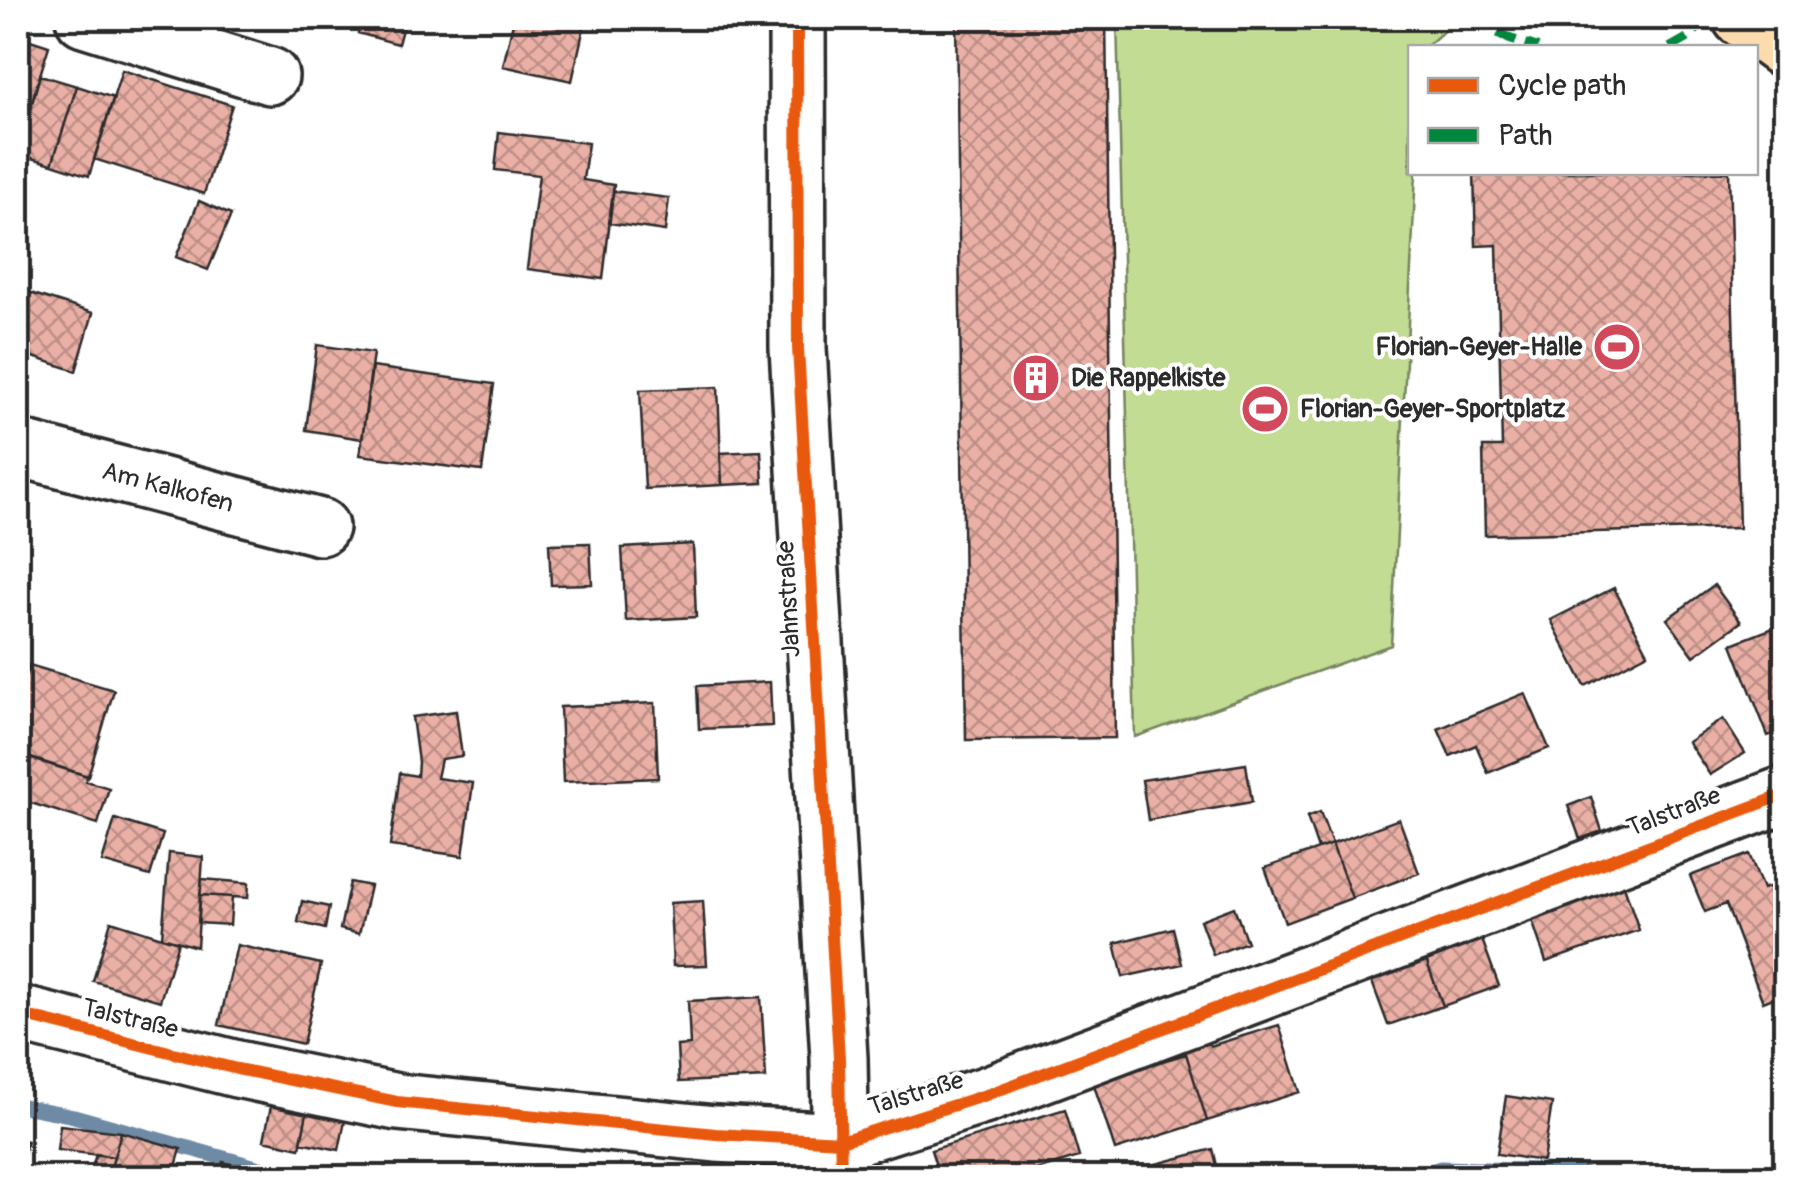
<svg xmlns="http://www.w3.org/2000/svg" width="1803" height="1195" viewBox="0 0 1803 1195" font-family="Pangolin,sans-serif">
  <style>
    .pitch { fill: #c2dc93; stroke: #76845f; stroke-width: 2.5 }
    .lines { fill: none; stroke-linecap: round; stroke-linejoin: round }
    .stream { stroke: #6e8aa5; stroke-width: 15 }
    .building { fill: url(#building-cross-hatch); stroke: #2b2b2b; stroke-width: 2.5 }
    .minor-casing { stroke: #2b2b2b; stroke-width: 62 }
    .major-casing { stroke: #2b2b2b; stroke-width: 62 }
    .minor { stroke: #fff; stroke-width: 55 }
    .major { stroke: #fedbac; stroke-width: 55 }
    .quiet { stroke: #00873e; stroke-width: 10; stroke-dasharray: 20 10; stroke-linecap: butt }
    .cycleway-casing { stroke: #fff; stroke-width: 19 }
    .cycleway { stroke: #e8590c; stroke-width: 12 }
    .labels { text-anchor: middle; dominant-baseline: central; stroke-width: 8; stroke-linejoin: round; paint-order: stroke }
    .poi-label { font-size: 25px; font-weight: bold; fill: #2b2b2b; stroke: #fff; text-anchor: start }
    .street-label { font-size: 25px; fill: #2b2b2b; stroke: #fff }
  </style>
  <defs>
    <pattern id="building-cross-hatch" width="8" height="8" patternUnits="userSpaceOnUse" patternTransform="scale(2.5)"><rect width="8" height="8" fill="#eab0a6"/><path d="M0 0l8 8M0 8l8-8" fill="none" stroke="#be8f87"/></pattern>
  </defs>
  <rect width="100%" height="100%" fill="#fff"/>
  <filter id="ink" filterUnits="userSpaceOnUse"><feTurbulence type="fractalNoise" baseFrequency=".01" numOctaves="2"/><feDisplacementMap in="SourceGraphic" scale="20" xChannelSelector="R" yChannelSelector="G"/><feConvolveMatrix kernelMatrix="1 2 1 2 8 2 1 2 1" color-interpolation-filters="sRGB"/></filter>
  <g filter="url(#ink)">
    <path class="pitch" d="M1117 18H1458L1426 47 1410 48V172L1416 173 1391 645 1135 737Z"/>
    <g class="lines">
      <path class="stream" d="M18 1105 74 1116 295 1178
        M1413 1178 1440 1168 1576 1171 1593 1178"/>
    </g>
    <path class="building" d="M362 18H405L398 44 358 33Z
      M514 18H586L572 81 503 66Z
      M956 18H1106L1115 738 966 740Z
      M18 36 49 46 21 136 18 135Z
      M122 70 232 105 204 194 94 159Z
      M40 75 77 86 52 164 18 154Z
      M77 86 114 98 89 176 52 164Z
      M499 132 588 143 583 180 614 185 603 279 527 269 539 175 495 170Z
      M1474 172H1729L1739 528 1485 535 1483 447H1502L1497 245 1476 246Z
      M613 191 669 198 665 231 609 223Z
      M199 201 231 215 208 270 176 257Z
      M18 289 93 313 76 371 18 352Z
      M317 345 373 353 362 439 306 430Z
      M372 367 494 384 482 471 360 455Z
      M718 387 722 485 645 489 640 390Z
      M761 451 763 483 722 485 720 453Z
      M590 543 592 584 551 585 549 544Z
      M693 544 696 617 626 621 622 548Z
      M1714 585 1741 622 1694 656 1667 619Z
      M1614 588 1648 653 1585 686 1551 620Z
      M1786 623V729L1768 736 1732 644Z
      M29 665 114 690 88 776 18 754V703Z
      M770 682 772 726 699 729 697 686Z
      M1525 693 1549 748 1488 773 1476 745 1450 756 1438 729Z
      M655 703 658 778 563 782 560 707Z
      M456 711 462 756 441 759 437 778 473 783 463 856 390 846 400 773 417 776 418 762 412 717Z
      M1723 719 1745 753 1710 775 1688 742Z
      M22 756 87 776 86 781 109 788 98 824 18 799V770Z
      M1246 764 1252 802 1148 820 1142 780Z
      M1591 797 1602 831 1580 839 1568 806Z
      M1320 812 1332 844 1318 849 1307 817Z
      M115 819 163 834 150 876 102 862Z
      M1399 819 1419 873 1352 898 1332 844Z
      M1332 844 1352 898 1285 923 1265 868Z
      M169 853 203 857 197 947 162 937Z
      M1749 854 1763 889 1786 881V993L1763 1002 1726 904 1705 912 1690 876Z
      M202 879 249 883 248 898 200 895Z
      M1622 880 1639 930 1546 962 1529 911Z
      M350 882 370 886 359 934 340 929Z
      M200 895 232 897 230 925 198 923Z
      M302 901 329 907 325 929 298 922Z
      M703 901 707 965 673 966 670 903Z
      M1234 907 1247 942 1213 955 1200 920Z
      M111 921 178 942 160 1001 93 981Z
      M1173 928 1182 964 1123 977 1115 943Z
      M1480 934 1499 986 1443 1006 1424 954Z
      M237 945 321 964 303 1044 219 1025Z
      M1424 954 1443 1006 1388 1025 1369 974Z
      M761 997 766 1078 679 1082 677 1046 690 1045 688 1001Z
      M1279 1025 1300 1092 1207 1121 1183 1044 1206 1036 1210 1046Z
      M1186 1054 1207 1121 1115 1150 1093 1082Z
      M1506 1096 1552 1103 1543 1161 1497 1154Z
      M272 1101 308 1108 300 1148 264 1140Z
      M308 1108 346 1116 339 1150 301 1142Z
      M1065 1109 1079 1157 1011 1178H940L931 1150Z
      M60 1125 121 1132 114 1157 57 1150Z
      M121 1132 181 1149 175 1170 202 1178H108Z
      M18 1139 27 1141 19 1178H18Z
      M1213 1149 1220 1178H1103Z
      M96 1154 114 1157 108 1178H89Z
      M223 1162 280 1178H219Z"/>
    <g class="lines">
      <g class="minor-casing">
        <g id="minor">
          <path d="M84 18 270 76"/>
          <path d="M797 18 798 348 839 1058 841 1173"/>
          <path id="s1" d="M18 448 320 527"/>
          <path d="M18 1014 237 1069 397 1102 716 1134 841 1141 986 1095 1786 794"/>
        </g>
      </g>
      <g class="major-casing">
        <path id="major" d="M1741 18 1786 51"/>
      </g>
      <use href="#minor" class="minor"/>
      <use href="#major" class="major"/>
      <path class="quiet" d="M1472 18 1510 39 1538 48
        M1670 48 1686 39 1708 18"/>
      <g class="cycleway-casing">
        <path id="cycleway" d="M797 18 798 348 839 1058 841 1178
          M18 1014 237 1069 397 1102 716 1134 841 1141 986 1095 1786 794"/>
      </g>
      <use href="#cycleway" class="cycleway"/>
    </g>
  </g>
  <defs>
    <g id="stadium-disc" transform="scale(2.5)"><circle r="9.5" fill="#d1495b" stroke="#fff"/><path d="M0-5a6.5 5 0 1 0 0 10a6.5 5 0 1 0 0-10ZM-3.5-1.8h7v3.6h-7Z" fill="#fff"/></g>
    <g id="building-disc" transform="scale(2.5)"><circle r="9.5" fill="#d1495b" stroke="#fff"/><path d="M-4-6H4V6H1V3H-1V6H-4ZM-2.5-4.3h1.7v1.8h-1.7ZM.8-4.3h1.7v1.8H.8ZM-2.5-1h1.7V.8h-1.7ZM.8-1h1.7V.8H.8Z" fill="#fff"/></g>
  </defs>
  <g fill-rule="evenodd">
    <use href="#stadium-disc" x="1617" y="347"/>
    <use href="#building-disc" x="1036" y="378"/>
    <use href="#stadium-disc" x="1265" y="409"/>
  </g>
  <g class="labels">
    <g class="poi-label">
      <text x="1582" y="347" text-anchor="end">Florian-Geyer-Halle</text>
      <text x="1071" y="378">Die Rappelkiste</text>
      <text x="1300" y="409">Florian-Geyer-Sportplatz</text>
    </g>
    <g class="street-label">
      <text stroke="none"><textPath href="#s1" startOffset="155">Am Kalkofen</textPath></text>
      <text transform="translate(789 599) rotate(-93)">Jahnstraße</text>
      <text transform="translate(1674 812) rotate(-21)">Talstraße</text>
      <text transform="translate(130 1019) rotate(14)">Talstraße</text>
      <text transform="translate(916 1094) rotate(-17)">Talstraße</text>
    </g>
  </g>
  <rect width="1803" height="1195" fill="none" stroke="#fff" stroke-width="60"/>
  <rect x="30" y="30" width="1743" height="1135" fill="none" stroke="#2b2b2b" stroke-width="4" filter="url(#ink)"/>
  <rect x="1408" y="45" width="350" height="130" fill="#ffffff" stroke="#aaaaaa" stroke-width="2.5"/>
  <rect x="1428" y="78" width="50" height="15" fill="#e8590c" stroke="#aaaaaa" stroke-width="2.5"/>
  <text x="1498" y="95" font-size="30" fill="#2b2b2b">Cycle path</text>
  <rect x="1428" y="128" width="50" height="15" fill="#00873e" stroke="#aaaaaa" stroke-width="2.5"/>
  <text x="1498" y="145" font-size="30" fill="#2b2b2b">Path</text>
</svg>
